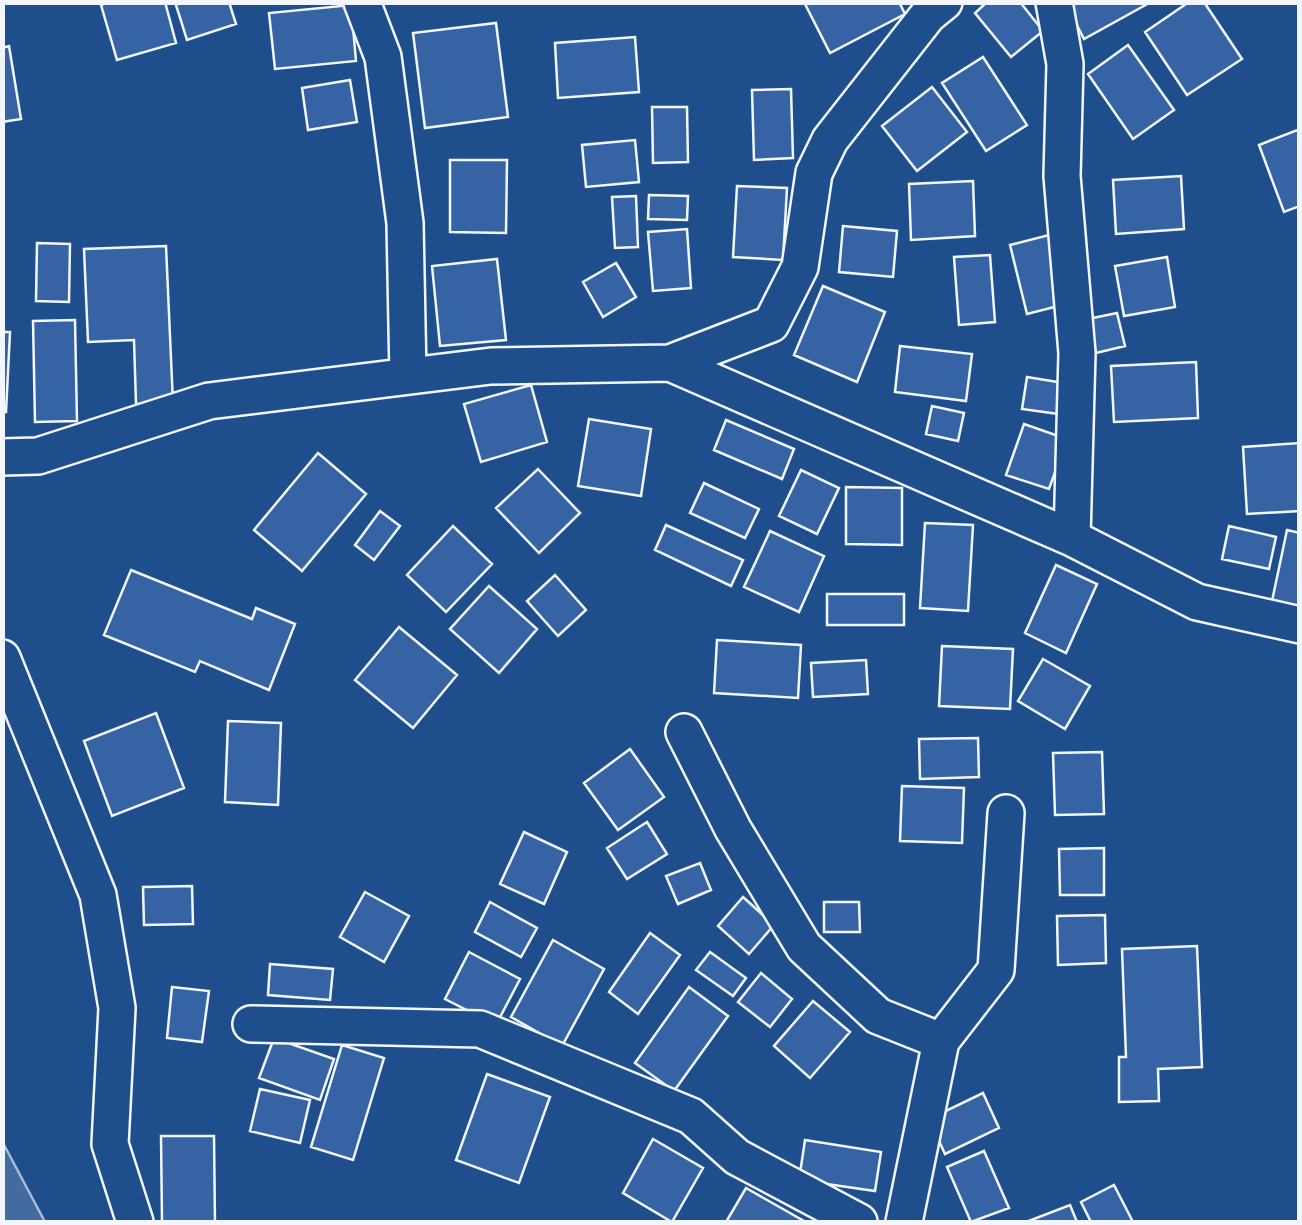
<svg xmlns="http://www.w3.org/2000/svg" width="1302" height="1225" viewBox="0 0 1302 1225" font-family="Cabin,sans-serif">
  <style>
    .water { fill: #446ba0; stroke: #a8bbd7; stroke-width: 2.5 }
    .building { fill: #3563a3; stroke: #f2f6ff; stroke-width: 2.5 }
    .lines { fill: none; stroke-linecap: round; stroke-linejoin: round }
    .minor-casing { stroke: #f2f6ff; stroke-width: 40 }
    .minor { stroke: #1f4e8c; stroke-width: 35 }
  </style>
  <rect width="100%" height="100%" fill="#1f4e8c"/>
  <path class="water" d="M2 1141 45 1222H3Z"/>
  <path class="building" d="M108 2H165L176 43 117 60 101 5Z
    M175 2H229L236 24 187 40Z
    M804 2H899L905 14 830 53Z
    M987 2H1020L1043 31 1011 57 975 13Z
    M1065 2H1151L1084 39Z
    M1189 2H1204L1242 59 1187 95 1145 32Z
    M351 5 356 61 275 69 269 13Z
    M496 23 508 117 425 128 413 33Z
    M635 37 639 92 558 98 555 43Z
    M1128 45 1174 110 1133 139 1088 74Z
    M9 46 21 119 2 122V48Z
    M983 57 1027 125 986 151 942 83Z
    M350 80 357 122 308 130 302 88Z
    M932 87 967 132 917 171 882 126Z
    M791 89 793 158 754 160 752 90Z
    M652 107H687L688 162 653 163Z
    M1300 129V206L1284 212 1259 145Z
    M635 140 639 182 586 187 582 145Z
    M450 160H507L506 233 450 232Z
    M1181 176 1184 229 1116 234 1113 180Z
    M973 181 975 236 911 240 909 184Z
    M737 186 787 188 783 260 733 257Z
    M649 195 688 196 687 220 648 219Z
    M636 196 638 247 615 248 612 197Z
    M843 226 897 231 893 277 839 272Z
    M687 229 691 288 653 291 648 232Z
    M1049 235 1066 304 1027 314 1010 245Z
    M37 243 70 244 69 302 36 301Z
    M166 246 173 403 136 404 134 340 88 342 84 249Z
    M990 255 995 322 959 325 954 257Z
    M1167 257 1175 307 1124 316 1115 266Z
    M497 259 506 340 440 346 432 266Z
    M616 263 636 297 603 317 583 282Z
    M823 286 885 312 857 382 794 355Z
    M1117 313 1125 346 1096 353 1088 319Z
    M75 320 77 421 35 422 33 321Z
    M2 332H10L6 412H2Z
    M900 346 972 354 966 401 895 392Z
    M1196 362 1198 418 1114 422 1111 366Z
    M1027 377 1070 384 1066 415 1022 409Z
    M531 385 547 442 481 462 464 404Z
    M932 406 964 413 958 441 926 434Z
    M589 419 651 429 641 496 578 486Z
    M726 420 794 449 782 479 714 450Z
    M1024 424 1067 439 1049 489 1006 475Z
    M1300 443V511L1247 514 1243 447Z
    M318 453 366 494 302 571 254 530Z
    M538 469 580 513 539 553 496 508Z
    M801 470 839 488 817 534 779 516Z
    M704 483 759 509 745 538 690 513Z
    M846 487 902 488V545L846 544Z
    M380 511 400 526 374 560 355 545Z
    M925 523 973 525 968 611 920 608Z
    M666 525 743 560 731 586 655 550Z
    M453 526 492 564 446 612 407 575Z
    M1229 526 1276 537 1269 569 1222 559Z
    M1287 530 1300 533V607L1272 601Z
    M770 531 824 556 799 612 744 587Z
    M1056 565 1097 584 1066 653 1025 633Z
    M131 570 252 619 256 608 295 624 269 690 200 661 195 672 104 635Z
    M555 575 586 610 558 636 527 601Z
    M489 586 537 629 499 673 450 629Z
    M827 594H904V625H827Z
    M399 627 457 675 413 728 355 680Z
    M717 640 801 645 798 698 714 693Z
    M942 646 1013 649 1010 709 939 706Z
    M1043 659 1090 686 1065 729 1018 701Z
    M866 660 868 694 813 697 811 663Z
    M156 713 184 788 112 816 84 741Z
    M228 721 281 723 278 805 225 802Z
    M978 738 979 777 920 779 919 739Z
    M630 749 664 797 618 830 584 783Z
    M1102 752 1104 814 1055 815 1053 753Z
    M902 786 964 788 962 843 900 841Z
    M647 822 667 854 627 879 607 848Z
    M524 832 567 852 544 904 500 884Z
    M1104 848V895H1060L1059 849Z
    M700 863 711 890 678 904 666 876Z
    M192 886 193 924 144 925 143 887Z
    M365 892 409 916 384 962 340 937Z
    M743 897 774 925 749 954 718 926Z
    M490 902 537 928 521 957 475 932Z
    M824 902H859L860 932H824Z
    M1105 915 1106 963 1058 965 1057 916Z
    M650 933 680 955 638 1014 609 992Z
    M553 940 604 969 562 1046 511 1017Z
    M1197 946 1202 1067 1158 1069 1159 1101 1119 1102V1057H1126L1122 949Z
    M469 952 520 979 496 1025 445 999Z
    M710 952 746 978 733 996 696 970Z
    M270 964 333 969 330 1000 268 995Z
    M761 973 792 999 770 1027 738 1002Z
    M172 987 209 991 202 1042 167 1038Z
    M689 987 728 1016 674 1091 635 1063Z
    M813 1001 850 1032 810 1078 774 1046Z
    M274 1038 334 1059 320 1100 259 1078Z
    M342 1045 384 1058 353 1160 311 1147Z
    M487 1074 550 1097 519 1183 456 1160Z
    M260 1089 310 1100 300 1143 250 1131Z
    M983 1093 999 1128 945 1154 929 1119Z
    M161 1136H214L215 1222H162Z
    M653 1139 703 1168 672 1222 623 1193Z
    M805 1140 881 1152 875 1191 799 1180Z
    M984 1151 1009 1208 971 1222 947 1167Z
    M1114 1185 1133 1222H1091L1081 1202Z
    M746 1188 804 1221 803 1222H726Z
    M1070 1205 1077 1222H1026Z"/>
  <g class="lines">
    <g class="minor-casing">
      <path id="minor" d="M362 2 383 57 405 223 408 376
        M1054 2 1065 64 1062 176 1077 353 1072 538
        M670 363 771 324 800 267 814 173 830 140 928 15 944 2
        M2 457 38 456 209 401 491 366 670 363 1072 538 1197 602 1300 625
        M2 658 98 895 117 1008 110 1144 135 1222
        M684 732 733 829 804 947 878 1016 941 1041
        M251 1024 480 1029 691 1116 737 1157 859 1222
        M904 1222 941 1041 996 970 1006 813"/>
    </g>
    <use href="#minor" class="minor"/>
  </g>
  <rect width="1302" height="1225" fill="none" stroke="#f2f6ff" stroke-width="10"/>
</svg>
